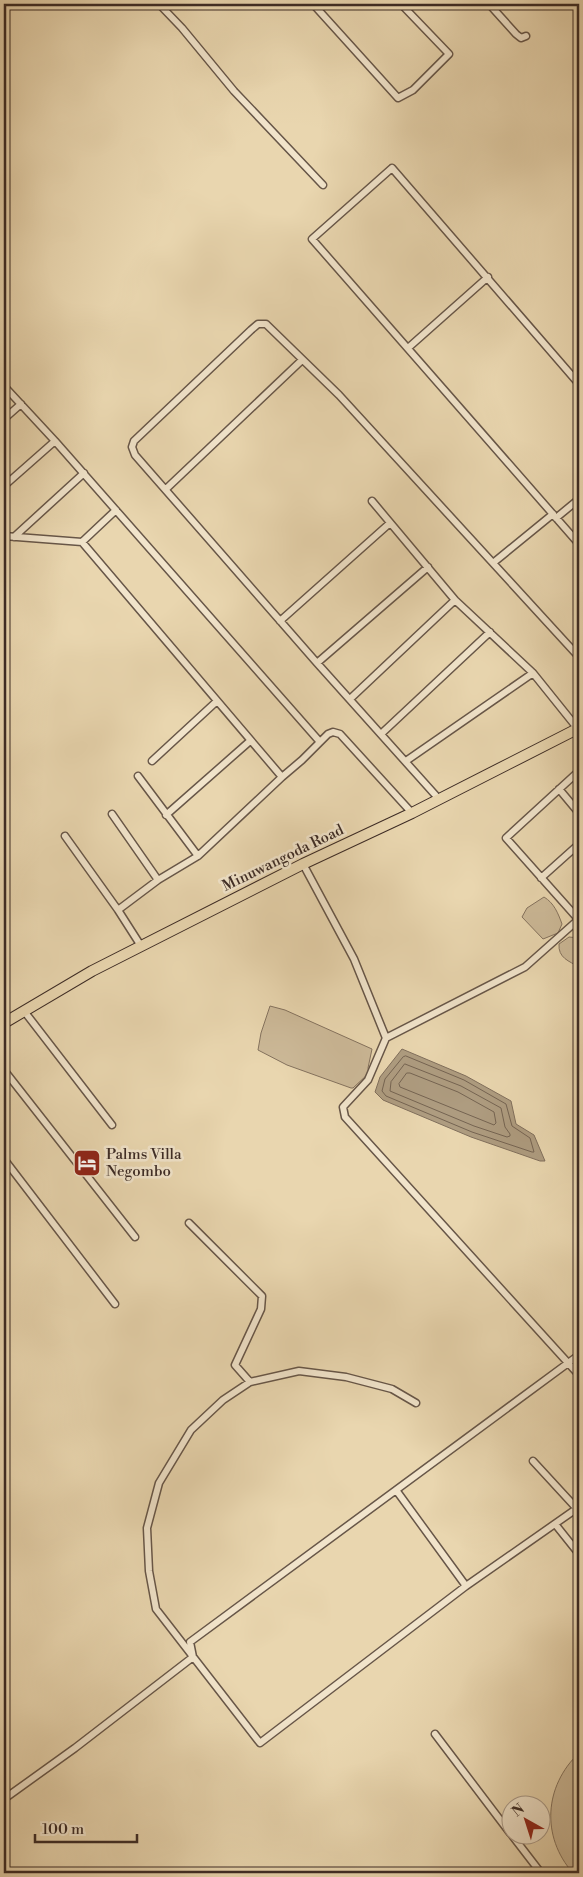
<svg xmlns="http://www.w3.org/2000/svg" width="583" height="1877" viewBox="0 0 583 1877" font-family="'Libre Bodoni',serif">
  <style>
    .green { fill: #ccb998; stroke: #84725e }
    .water { fill: #ae9c80; stroke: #806f5c }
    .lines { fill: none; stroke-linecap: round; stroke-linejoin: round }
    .shore { stroke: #756452; stroke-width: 1 }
    .street-casing { stroke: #675648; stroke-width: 9 }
    .primary-casing { stroke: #3c2b25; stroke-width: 12 }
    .street { stroke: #f1e4cb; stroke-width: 6 }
    .primary { stroke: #e9d6af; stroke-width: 10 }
    .labels { text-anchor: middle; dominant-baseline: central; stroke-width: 5; stroke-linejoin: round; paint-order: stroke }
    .street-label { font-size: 15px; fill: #3c2b25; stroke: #f1e4cb }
    .poi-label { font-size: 15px; fill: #3c2b25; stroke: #f1e4cb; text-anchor: start }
  </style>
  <rect width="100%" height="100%" fill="#e9d6af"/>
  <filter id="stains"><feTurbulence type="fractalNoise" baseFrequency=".004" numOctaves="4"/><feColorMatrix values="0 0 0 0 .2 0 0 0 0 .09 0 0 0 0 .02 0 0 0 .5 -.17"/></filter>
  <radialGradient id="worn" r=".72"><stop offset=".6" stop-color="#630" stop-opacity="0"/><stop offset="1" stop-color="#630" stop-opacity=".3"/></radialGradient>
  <path class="green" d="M544 897C554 903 558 913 562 924L558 933 543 939 522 917 527 908Z
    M569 937 579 938V967C569 961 558 958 559 944Z
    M270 1006 285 1010 372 1049 368 1068 369 1073 353 1088H351L287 1065 258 1050 261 1033Z
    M579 1753V1873H573C541 1837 544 1786 579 1753Z"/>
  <path class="water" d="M402 1049 466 1076 511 1101 516 1124 534 1135 545 1161H540L471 1137 383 1100 375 1092 380 1077Z"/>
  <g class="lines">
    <path class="shore" d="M406 1056 464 1080 506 1104 512 1126 530 1138 534 1152H532L472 1132 386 1096 382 1091 385 1079 403 1057Z
      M405 1064 461 1086 501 1108 505 1127 510 1134V1136L507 1137 474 1126 390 1091 391 1082Z
      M407 1073H410L458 1092 494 1112 496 1123 494 1125 400 1087 399 1084Z"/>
    <g class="street-casing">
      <path id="street" d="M159 4 182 28 234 91 323 185
        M313 4 398 98 413 90 449 54 401 4
        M489 4 516 34 521 38 526 36
        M408 348 488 277
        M579 384 392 168 312 239 579 544
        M4 386 55 441 320 742
        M4 419 21 404
        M4 486 55 441
        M166 489 302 360
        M372 501 455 600 533 673 578 729
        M556 518 579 499
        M4 536 82 542 282 777
        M14 537 84 473
        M82 542 116 510
        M493 563 553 514
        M280 621 390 523
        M317 663 428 567
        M350 699 455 600
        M381 734 490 632
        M152 761 217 701
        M406 761 533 673
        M579 771 506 838 579 920
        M138 776 198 856
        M559 789 579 813
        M438 798 317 663 135 455 132 447 134 441 251 330 258 324H266L339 395 579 657
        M112 814 158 880
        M166 815 250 741
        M65 836 118 910 158 880 198 856 282 777 302 760 328 734 333 732 340 734 412 813
        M303 864 354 959 386 1038 368 1080 343 1107 345 1117 579 1375
        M541 878 579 844
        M118 910 141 946
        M24 1011 112 1125
        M386 1038 525 967 579 919
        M4 1070 135 1237
        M4 1159 115 1304
        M189 1223 262 1296 261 1309 235 1365 250 1382
        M416 1403 392 1389 346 1377 299 1371 250 1382 223 1400 191 1430 159 1483 147 1528 149 1571 156 1609 260 1743 466 1586 579 1507
        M533 1461 579 1511
        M396 1490 466 1586
        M555 1524 579 1554
        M435 1734 510 1833
        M4 1799 75 1748 193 1657 190 1642 579 1355
        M511 1834 541 1873"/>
    </g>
    <g class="primary-casing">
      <path id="primary" d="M4 1023 92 971 303 864 412 813 579 728"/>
    </g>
    <use href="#street" class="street"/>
    <use href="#primary" class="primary"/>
  </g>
  <defs>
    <g id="hotel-square" transform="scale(1.4375)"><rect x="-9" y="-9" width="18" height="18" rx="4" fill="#8f2418" stroke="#f1e4cb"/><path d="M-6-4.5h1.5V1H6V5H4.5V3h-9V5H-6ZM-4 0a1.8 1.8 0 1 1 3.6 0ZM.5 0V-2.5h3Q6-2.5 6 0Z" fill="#fff"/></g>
  </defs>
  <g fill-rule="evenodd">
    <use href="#hotel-square" x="87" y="1163"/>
  </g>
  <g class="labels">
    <g class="street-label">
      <text transform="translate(283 858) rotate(-26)">Minuwangoda Road</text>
    </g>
    <g class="poi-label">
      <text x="106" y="1154">Palms Villa<tspan x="106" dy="17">Negombo</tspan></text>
    </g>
  </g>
  <rect width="583" height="1877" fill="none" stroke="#e9d6af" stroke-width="20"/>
  <rect x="5" y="5" width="573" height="1867" fill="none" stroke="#3c2b25" stroke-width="2.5"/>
  <rect x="10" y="10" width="563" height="1857" fill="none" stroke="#3c2b25"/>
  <g transform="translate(526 1820) rotate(321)"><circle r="24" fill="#f1e4cb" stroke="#a99a89"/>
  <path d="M0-4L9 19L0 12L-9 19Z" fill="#8f2418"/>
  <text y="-8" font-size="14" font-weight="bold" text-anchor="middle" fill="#3c2b25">N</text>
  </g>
  <path d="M35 1834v8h102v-8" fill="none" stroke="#3c2b25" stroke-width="2.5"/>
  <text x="42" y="1834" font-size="15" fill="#3c2b25" stroke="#f1e4cb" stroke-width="4" paint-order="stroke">100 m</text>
  <rect width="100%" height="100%" filter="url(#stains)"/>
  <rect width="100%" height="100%" fill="url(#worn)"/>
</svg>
